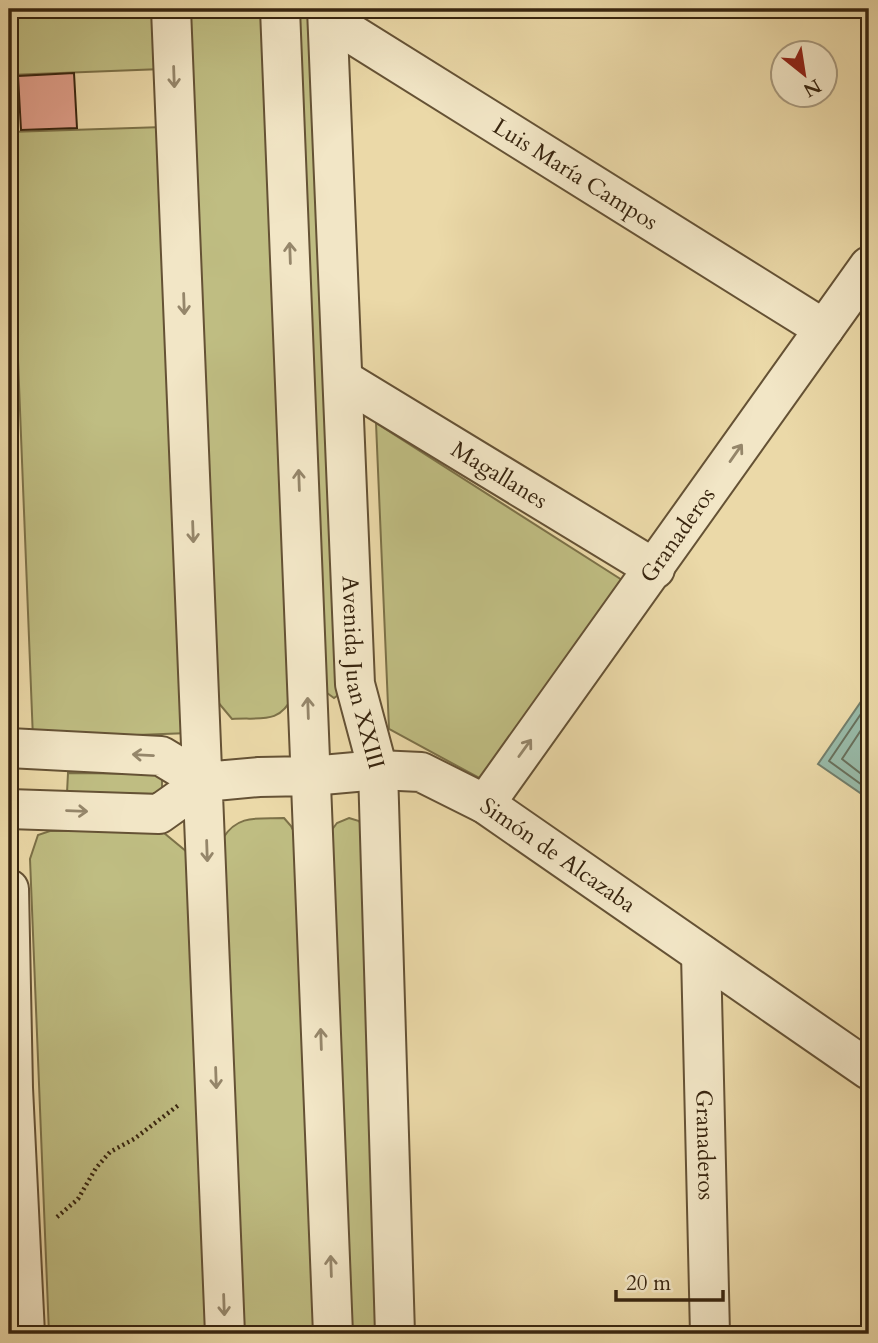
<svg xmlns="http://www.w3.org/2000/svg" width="878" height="1343" viewBox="0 0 878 1343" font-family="Cardo,serif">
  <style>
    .green { fill: #bfbd82; stroke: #7c7148; stroke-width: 2 }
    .water { fill: #98baa8; stroke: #727e6b; stroke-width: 2 }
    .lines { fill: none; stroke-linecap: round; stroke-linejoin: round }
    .shore { stroke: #68705c; stroke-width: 2 }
    .building { fill: #e2a08c; stroke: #38250f; stroke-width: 2 }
    .minor-casing { stroke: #655235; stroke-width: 42 }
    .tertiary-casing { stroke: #655235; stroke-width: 42 }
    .path { stroke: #38250f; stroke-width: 4.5; stroke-dasharray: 2 3.5; stroke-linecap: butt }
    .minor { stroke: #f2e6c6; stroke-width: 38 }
    .tertiary { stroke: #f2e6c6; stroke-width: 38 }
    .oneway { stroke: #95866a }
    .labels { text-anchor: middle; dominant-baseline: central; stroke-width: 6; stroke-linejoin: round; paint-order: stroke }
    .street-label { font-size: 23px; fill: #38250f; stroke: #f2e6c6 }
  </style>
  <rect width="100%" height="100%" fill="#ebd9a8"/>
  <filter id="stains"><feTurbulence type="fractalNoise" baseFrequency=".00286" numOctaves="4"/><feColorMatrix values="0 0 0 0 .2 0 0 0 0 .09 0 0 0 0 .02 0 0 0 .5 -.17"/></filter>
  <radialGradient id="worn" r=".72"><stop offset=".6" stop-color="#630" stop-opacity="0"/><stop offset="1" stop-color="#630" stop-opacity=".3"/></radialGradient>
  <path class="green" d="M9 9H160L162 69 9 75Z
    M189 9H266L293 696C279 725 261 717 232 719L217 701Z
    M299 9H316L341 693 334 698 327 693 325 686Z
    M163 127 189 733 33 739 9 132Z
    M376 423 622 580 483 780 389 729Z
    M68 773 162 774V794L67 793Z
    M284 818 291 826 297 838 317 1334H242L223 838C238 814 258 819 284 818Z
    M349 818 359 821 365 832 381 1334H351L331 831 337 823Z
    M147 830 164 833 187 852 209 1334H49L30 859 38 835 50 831Z"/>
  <path class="water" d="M869 690V799L818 764Z"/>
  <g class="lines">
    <path class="shore" d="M869 702 829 761 869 790
      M869 718 842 759 869 780"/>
  </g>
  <path class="building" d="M74 73 77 128 21 130 18 76Z"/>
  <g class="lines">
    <g class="minor-casing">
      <g id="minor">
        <path id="s1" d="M327 9 355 684 378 770 395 1334"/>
        <path id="s2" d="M328 19 824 329"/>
        <path id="s3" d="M344 380 655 569"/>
        <path id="s4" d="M311 776 378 770 421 772 485 804 869 1070"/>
        <path id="s5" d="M485 804 869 266"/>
        <path d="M9 889 13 1088 25 1334"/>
        <path id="s6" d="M701 954 710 1334"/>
      </g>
    </g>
    <g class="tertiary-casing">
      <path id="tertiary" d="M171 9 225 1334
        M280 9 333 1334
        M9 748 161 756 204 782
        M9 809 159 814 204 782 259 777 311 776"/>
    </g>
    <path class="path" d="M57 1217 78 1199 96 1168 110 1152 134 1139 180 1104"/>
    <use href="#minor" class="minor"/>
    <use href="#tertiary" class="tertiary"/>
  </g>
  <defs><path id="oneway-shaft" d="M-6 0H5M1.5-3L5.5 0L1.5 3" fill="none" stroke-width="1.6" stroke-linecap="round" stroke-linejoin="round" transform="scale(1.75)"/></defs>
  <g class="oneway">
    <use href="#oneway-shaft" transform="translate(174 77) rotate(88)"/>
    <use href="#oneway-shaft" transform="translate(290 253) rotate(-92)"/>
    <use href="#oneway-shaft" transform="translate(184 304) rotate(88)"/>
    <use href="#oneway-shaft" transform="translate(736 453) rotate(-55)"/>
    <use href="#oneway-shaft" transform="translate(299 480) rotate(-92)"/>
    <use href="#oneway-shaft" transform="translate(193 532) rotate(88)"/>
    <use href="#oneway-shaft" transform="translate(308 708) rotate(-92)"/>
    <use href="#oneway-shaft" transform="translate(525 748) rotate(-54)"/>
    <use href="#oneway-shaft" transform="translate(143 755) rotate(-177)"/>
    <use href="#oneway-shaft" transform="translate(77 811) rotate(2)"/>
    <use href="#oneway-shaft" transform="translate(207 851) rotate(88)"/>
    <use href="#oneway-shaft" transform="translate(321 1039) rotate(-92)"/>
    <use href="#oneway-shaft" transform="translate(216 1078) rotate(88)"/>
    <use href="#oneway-shaft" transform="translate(331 1266) rotate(-92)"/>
    <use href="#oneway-shaft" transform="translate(224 1305) rotate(88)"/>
  </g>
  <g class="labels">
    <g class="street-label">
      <text stroke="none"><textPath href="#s2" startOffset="292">Luis María Campos</textPath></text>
      <text stroke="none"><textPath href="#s3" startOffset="182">Magallanes</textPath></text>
      <text stroke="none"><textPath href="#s5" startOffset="331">Granaderos</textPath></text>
      <text stroke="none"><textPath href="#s1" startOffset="665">Avenida Juan XXIII</textPath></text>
      <text stroke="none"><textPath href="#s4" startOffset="271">Simón de Alcazaba</textPath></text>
      <text stroke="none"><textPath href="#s6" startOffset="191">Granaderos</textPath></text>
    </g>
  </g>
  <rect width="878" height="1343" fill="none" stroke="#ebd9a8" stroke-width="35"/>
  <rect x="10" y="10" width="857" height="1322" fill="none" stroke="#38250f" stroke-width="3.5"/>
  <rect x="18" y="18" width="843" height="1308" fill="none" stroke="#38250f" stroke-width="2"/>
  <g transform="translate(804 74) rotate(150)"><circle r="33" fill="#f2e6c6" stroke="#a8997d" stroke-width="2"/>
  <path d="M0-5L12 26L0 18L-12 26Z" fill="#8f2418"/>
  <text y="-10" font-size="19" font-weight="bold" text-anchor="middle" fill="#38250f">N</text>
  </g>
  <path d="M616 1290v10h107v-10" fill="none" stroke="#38250f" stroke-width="3.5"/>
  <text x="626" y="1290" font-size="21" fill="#38250f" stroke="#f2e6c6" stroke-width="5" paint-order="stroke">20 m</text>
  <rect width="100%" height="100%" filter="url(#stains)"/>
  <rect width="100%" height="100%" fill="url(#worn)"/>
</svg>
